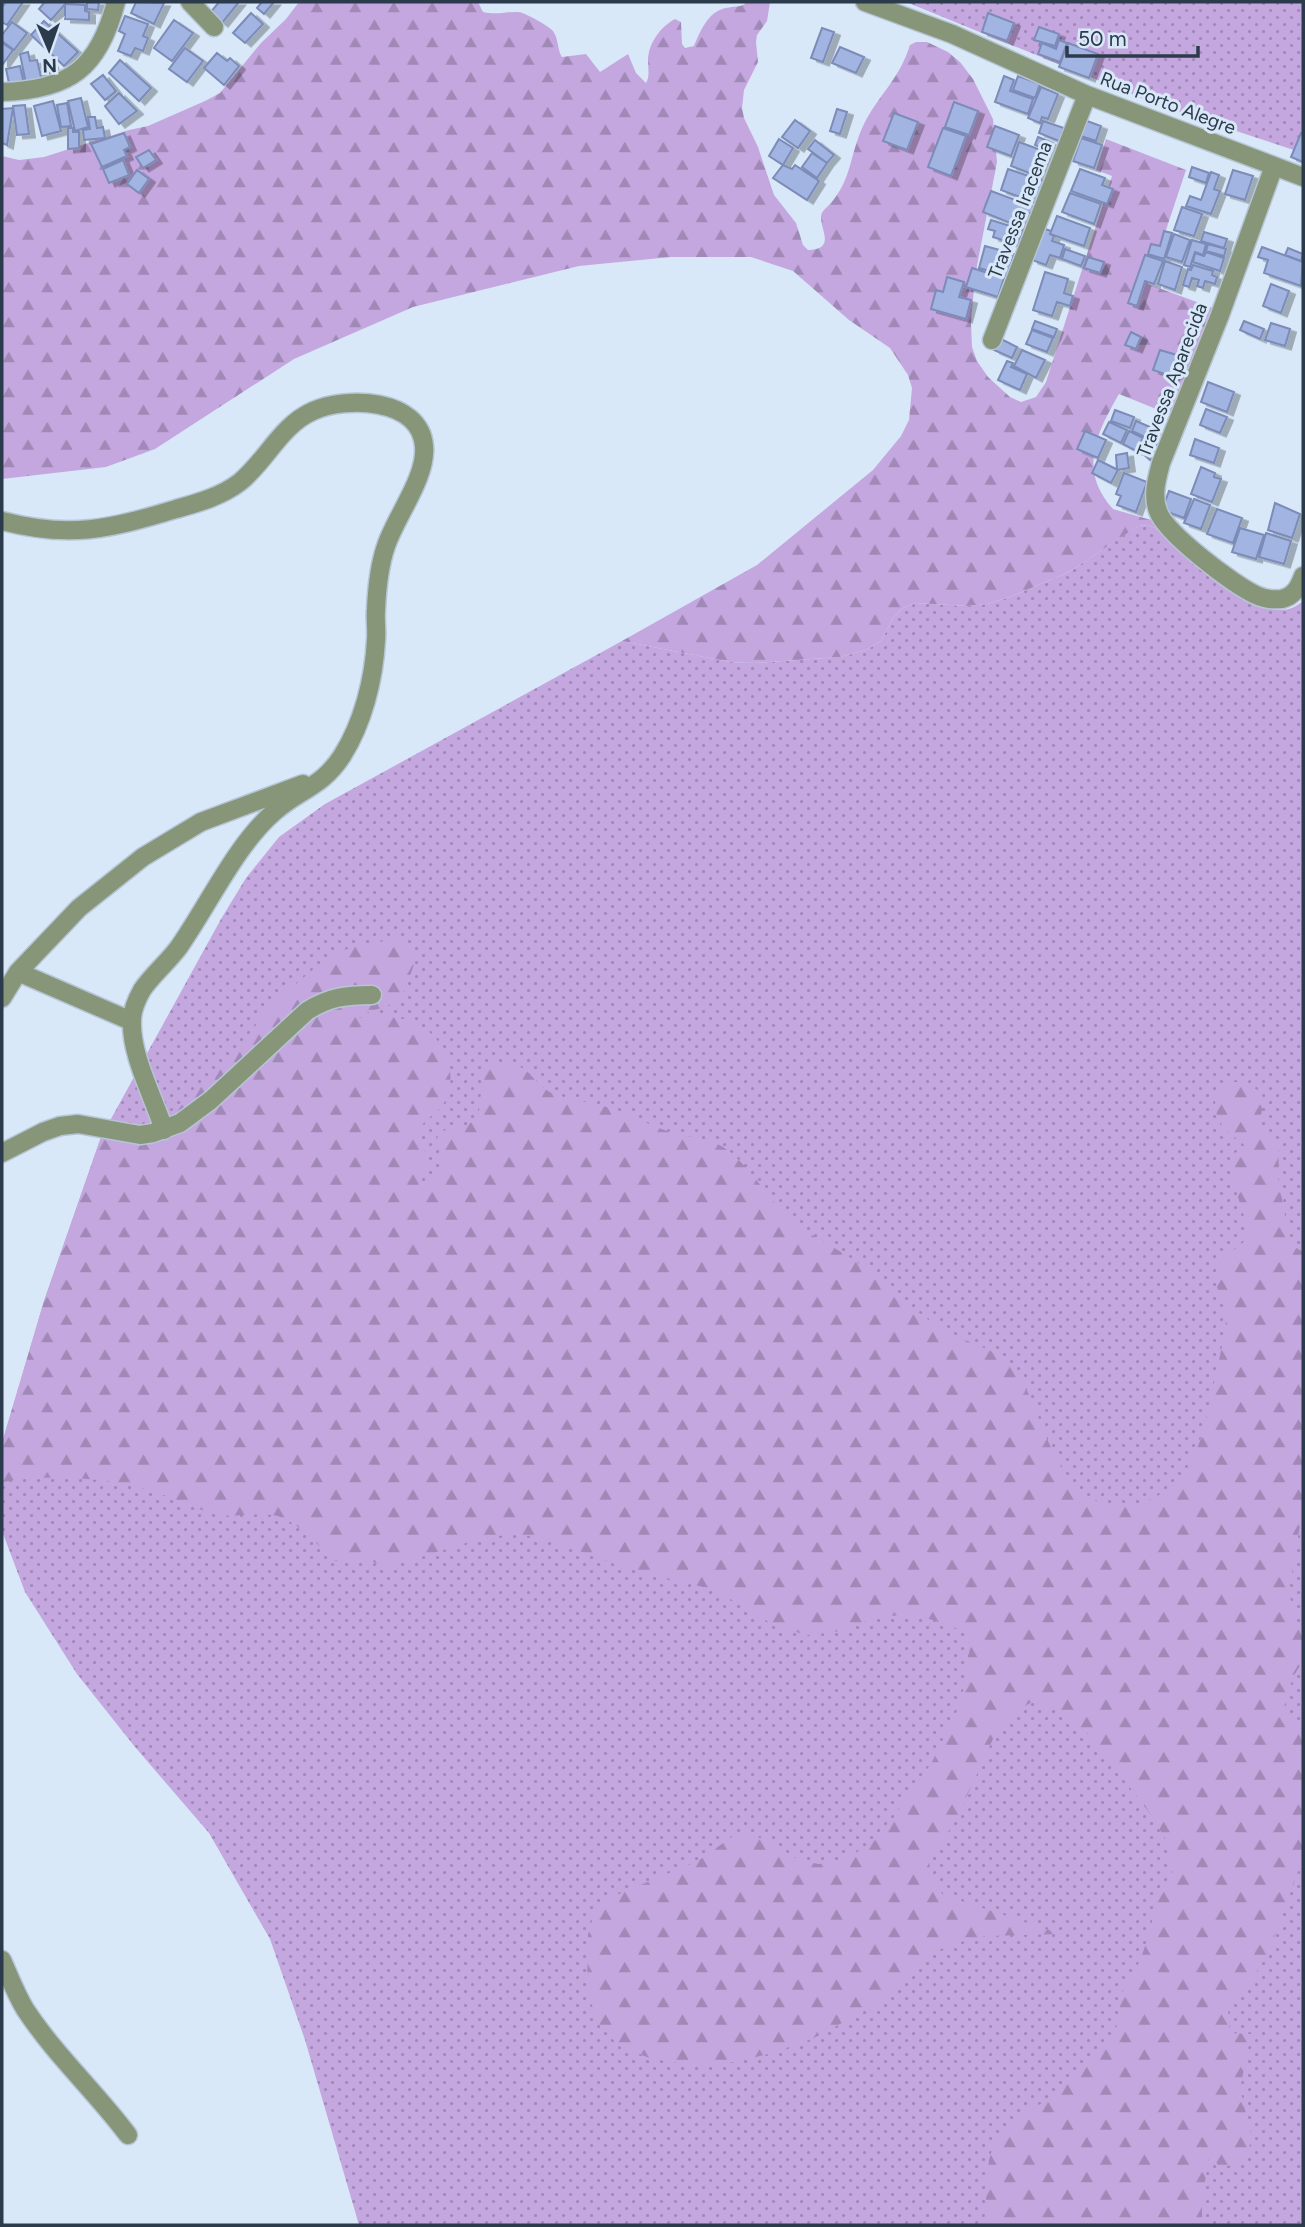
<svg xmlns="http://www.w3.org/2000/svg" width="1305" height="2227" viewBox="0 0 1305 2227" font-family="Figtree,sans-serif">
  <style>
    .grass { fill: url(#grass-dots) }
    .forest { fill: url(#forest-firs) }
    .building { fill: #a2b4e1; stroke: #7b8bb7; stroke-width: 2; filter: url(#shadow) }
    .lines { fill: none; stroke-linecap: round; stroke-linejoin: round }
    .minor-casing { stroke: #b5c5d5; stroke-width: 21 }
    .minor { stroke: #879678; stroke-width: 18 }
    .labels { text-anchor: middle; dominant-baseline: central; stroke-width: 6; stroke-linejoin: round; paint-order: stroke }
    .street-label { font-size: 19px; fill: #2b3b4b; stroke: #d8e8f8 }
  </style>
  <defs>
    <pattern id="grass-dots" width="8" height="8" patternUnits="userSpaceOnUse" patternTransform="scale(1.75)"><rect width="8" height="8" fill="#c5a7df"/><path d="M2 2h.1M6 6h.1" fill="none" stroke="#a089b7" stroke-width="1.8" stroke-linecap="round"/></pattern>
    <pattern id="forest-firs" width="22" height="20" patternUnits="userSpaceOnUse" patternTransform="scale(1.75)"><rect width="22" height="20" fill="#c5a7df"/><path d="M5 1l3.5 6h-7zM16 11l3.5 6h-7z" fill="#a089b7"/></pattern>
    <filter id="shadow"><feDropShadow dx="6" dy="3.5" stdDeviation="0" flood-color="#0004"/></filter>
  </defs>
  <rect width="100%" height="100%" fill="#d8e8f8"/>
  <path class="grass" d="M906 2H1303V153L1166 108Z
    M1148 525 1160 530 1263 606C1278 612 1290 612 1303 601V2225H359L305 2040 270 1939 209 1833 135 1747 77 1674 25 1592 2 1531V1443L44 1301 101 1137 221 919 246 878 279 837 325 804 622 641 730 662 755 663 840 657 866 650 881 641 893 618 903 608 916 603 967 606 987 604 1010 597 1069 572 1130 531 1138 526Z"/>
  <path class="forest" d="M299 2H478L483 12C496 15 505 12 518 12 524 12 549 26 553 31 559 39 557 50 562 57L586 54 600 72 628 54 636 73 646 83C650 76 648 69 648 61 648 44 660 27 675 19L681 22 682 44 685 48 694 46C700 32 708 11 726 8 734 6 741 8 747 2H770L767 21 757 35 756 42 758 62 744 90 742 108 744 118 758 147 774 195 796 223 803 245 808 250C842 249 812 221 824 210 853 183 848 157 864 124 879 94 899 80 910 45L916 42H927L948 52 960 62 973 79 993 119 997 162 975 276 971 323 972 347 977 361 988 377 1010 397 1021 402 1036 397 1046 382 1112 176 1096 170 1106 139 1186 170 1148 284 1213 308 1171 415 1119 394C1096 434 1078 470 1113 509L1151 520 1160 530 1148 525 1138 526 1069 572 1010 597 987 604 967 606 916 603 903 608 893 618 881 641 866 650 840 657 755 663 730 662 622 641 757 565 873 470 901 436 909 420 912 388 908 375 890 348 849 320 793 271 751 257H671L579 266 413 307 294 359 155 449 106 467 2 479V156L19 160 44 157 129 130 148 126 205 101 220 93 261 43 286 19Z
    M400 939 414 947C417 957 415 963 411 973 398 1013 387 1002 355 1018 372 1017 393 1015 410 1021 443 1033 460 1069 445 1101 437 1117 426 1114 418 1133 428 1158 430 1161 419 1185 447 1177 448 1165 436 1141L440 1131 463 1128 473 1121 479 1111 482 1083 487 1068C534 1053 526 1086 560 1096 576 1101 594 1103 610 1108 632 1115 652 1127 674 1133 691 1138 707 1137 723 1147 750 1165 766 1197 789 1218 811 1237 838 1248 861 1265 889 1285 913 1311 942 1329 963 1342 995 1347 1012 1367 1044 1405 1044 1472 1096 1501 1117 1513 1153 1502 1171 1487 1200 1465 1208 1411 1215 1378 1219 1356 1226 1338 1226 1316 1226 1301 1212 1287 1216 1272 1218 1259 1238 1248 1247 1239 1248 1206 1226 1189 1235 1153L1246 1146C1222 1128 1212 1121 1216 1089 1235 1077 1245 1082 1262 1093L1263 1103 1259 1128 1275 1140 1279 1152 1278 1177 1290 1244 1303 1252V1507L1289 1591 1294 1619 1303 1639V1661L1293 1677 1284 1707 1303 1736V1858L1269 1951 1252 1980 1228 2010 1230 2033 1251 2034 1240 2089 1251 2133 1249 2152 1233 2165 1219 2167 1210 2152 1202 2200V2225H984L989 2160 997 2134 1020 2115 1046 2101 1101 2052 1119 2022 1121 1994 1140 1961 1150 1931 1157 1899 1173 1870 1165 1838 1148 1811 1089 1734 1060 1712 1032 1702 1016 1711 998 1728 956 1820 929 1860 931 1878 943 1895 1061 1934 986 1936 948 1945 920 1962 883 2001 812 2039 772 2053 735 2062 692 2065 652 2059 619 2046 597 2022 587 1989 588 1935 594 1913 609 1898 698 1861 733 1836 750 1835 773 1842 793 1857 818 1864 842 1862 883 1835 908 1794 931 1764 961 1703 970 1647 964 1631 918 1615 881 1616 835 1632 808 1635 779 1628 715 1590 626 1568 544 1538 512 1534 479 1539 385 1568 374 1562 332 1561C318 1544 308 1533 289 1521 267 1507 238 1520 215 1514 191 1508 169 1495 145 1489 102 1477 46 1474 2 1482V1443L44 1301 101 1137 110 1120 122 1123 146 1125 181 1106 191 1092 227 1063 271 1005 315 968 354 945Z"/>
  <path class="building" d="M6 2H23L7 25 2 22V7Z
    M42 2H67L51 20 39 9 44 3Z
    M83 2H99L98 10 87 9V2Z
    M136 2 164 3 154 24 131 13Z
    M219 2H239L222 23 210 13Z
    M262 2H274L264 14 257 8Z
    M65 4 85 5V11L89 12V20L65 19Z
    M251 13 263 24 245 43 233 33Z
    M988 13 1014 23 1007 41 982 32Z
    M125 16 148 24 143 36 148 38 143 51 135 48 131 56 118 51 125 34 119 31Z
    M174 20 193 33 172 61 154 48Z
    M44 21 78 52 64 66 31 35Z
    M12 22 27 33 14 50 2 41V35Z
    M1039 27 1059 34 1055 46 1034 40Z
    M822 28 834 32 823 62 811 58Z
    M1059 40 1067 43 1060 62 1038 54 1042 43 1056 49Z
    M2 43 13 50 3 64 2 63Z
    M1068 43 1098 54 1089 78 1059 67Z
    M840 47 864 57 856 73 832 63Z
    M185 48 203 61 187 82 169 69Z
    M28 52 30 61 37 60 42 81 26 84 20 54Z
    M217 53 227 61 230 58 239 66 224 85 204 68Z
    M120 60 151 88 139 101 109 73Z
    M52 64 54 72 44 74 42 66Z
    M20 66 24 84 10 88 6 69Z
    M103 75 116 91 105 100 91 84Z
    M1004 76 1014 80 1010 91 1033 99 1028 114 995 102Z
    M1018 76 1040 84 1035 98 1013 90Z
    M1041 87 1058 94 1048 119 1042 117 1040 123 1028 118Z
    M119 93 137 111 119 124 105 106Z
    M81 98 88 127 75 131 68 101Z
    M53 101 61 131 42 136 34 106Z
    M954 102 978 111 969 135 945 127Z
    M67 103 71 126 61 127 57 105Z
    M25 105 29 134 17 135 13 106Z
    M13 108 7 145 2 143V109Z
    M837 109 847 112 840 134 830 131Z
    M894 113 918 122 907 150 883 141Z
    M88 117H95L97 128 103 127 105 138 84 140 83 130 90 129Z
    M795 120 810 131 798 148 782 137Z
    M1043 121 1064 128 1059 141 1039 133Z
    M1087 121 1101 126 1096 141 1081 136Z
    M995 126 1019 135 1011 156 987 147Z
    M68 128H73V132H79V148L68 149Z
    M943 128 966 136 951 176 928 167Z
    M124 133 130 147 124 150 127 156 102 167 91 144Z
    M1301 133 1303 134V162L1291 157Z
    M1038 137 1053 143 1050 151 1035 145Z
    M1081 138 1102 145 1094 168 1073 161Z
    M779 139 793 148 783 165 769 156Z
    M815 140 834 155 827 163 808 149Z
    M1019 142 1049 153 1040 177 1011 166Z
    M149 150 156 160 143 168 136 157Z
    M812 153 827 163 817 178 802 167Z
    M123 160 129 175 109 183 103 169Z
    M783 165 792 169 795 165 819 181 807 200 773 178Z
    M1192 167 1209 173 1206 183 1189 177Z
    M1008 169 1044 181 1036 203 1001 190Z
    M1080 169 1105 178 1102 185 1113 189 1107 204 1071 191Z
    M137 170 149 179 139 193 127 184Z
    M1233 170 1253 176 1245 200 1225 194Z
    M1211 172 1219 175 1214 189 1220 191 1211 214 1186 206 1190 196 1201 200Z
    M991 191 1034 207 1032 214 1024 211 1018 226 983 212Z
    M1070 193 1101 204 1094 224 1062 212Z
    M1182 207 1202 214 1194 236 1174 230Z
    M1057 216 1090 228 1084 246 1050 234Z
    M991 220 1023 230 1018 245 993 237 995 231 988 229Z
    M1042 228 1051 231 1050 234 1054 236 1052 241 1064 245 1060 258 1050 255 1046 265 1032 260Z
    M1164 231 1172 233 1164 259 1148 254 1151 244 1160 246Z
    M1204 232 1227 239 1224 248 1201 241Z
    M1174 234 1190 240 1182 262 1166 257Z
    M1192 240 1206 244 1203 255 1195 252 1190 267 1184 265Z
    M1208 244 1226 249 1224 256 1206 251Z
    M985 246 1014 254 1007 276 979 268Z
    M1262 247 1303 262 1301 286 1264 273 1268 260 1258 257Z
    M1288 248 1303 254 1301 261 1285 255Z
    M1065 249 1085 256 1081 266 1062 259Z
    M1206 252 1224 258 1220 271 1193 262 1195 253 1204 256Z
    M1145 255 1163 261 1154 284 1145 281 1137 306 1128 303Z
    M1088 257 1104 262 1100 273 1084 268Z
    M1165 261 1182 267 1175 290 1158 284Z
    M1193 265 1213 271 1212 275 1217 277 1215 284 1205 281 1203 288 1197 286 1199 280 1192 278 1189 287 1183 285 1188 269 1191 270Z
    M972 268 1004 278 998 297 966 287Z
    M1045 272 1068 279 1064 293 1073 296 1070 306 1057 302 1052 316 1033 310Z
    M947 277 964 282 959 297 971 300 966 319 931 309 936 290 943 292Z
    M1271 284 1289 291 1281 313 1263 306Z
    M1035 321 1057 329 1054 337 1032 329Z
    M1244 321 1264 329 1260 339 1240 330Z
    M1271 323 1290 329 1285 346 1265 340Z
    M1032 330 1053 338 1047 352 1026 344Z
    M1131 332 1141 337 1136 349 1125 345Z
    M999 338 1017 347 1012 358 994 350Z
    M1022 350 1045 360 1036 378 1014 366Z
    M1160 350 1180 356 1173 377 1153 370Z
    M1007 361 1013 363 1011 367 1027 374 1020 390 998 380Z
    M1208 382 1234 392 1227 412 1201 402Z
    M1206 409 1227 417 1220 433 1200 425Z
    M1115 410 1134 417 1130 428 1111 421Z
    M1136 421 1150 427 1145 437 1132 431Z
    M1109 422 1127 430 1121 443 1103 434Z
    M1151 429 1166 434 1162 444 1147 438Z
    M1085 431 1106 440 1098 458 1077 449Z
    M1129 431 1143 438 1136 451 1123 444Z
    M1195 439 1219 448 1214 463 1190 455Z
    M1153 441 1161 448 1150 460 1142 453Z
    M1127 453 1129 468 1117 470 1116 455Z
    M1098 460 1118 470 1111 483 1092 473Z
    M1201 467 1215 473 1214 477 1221 479 1212 502 1191 494Z
    M1124 473 1147 482 1136 512 1117 505 1121 496 1116 494Z
    M1169 491 1191 499 1184 518 1162 510Z
    M1194 499 1210 505 1201 529 1184 523Z
    M1275 503 1300 514 1292 538 1268 530Z
    M1217 509 1242 518 1233 543 1207 534Z
    M1240 528 1264 535 1256 559 1232 552Z
    M1266 533 1291 541 1284 564 1259 557Z"/>
  <g class="lines">
    <g class="minor-casing">
      <path id="minor" d="M190 2 214 27
        M865 2 952 34 1087 95 1303 177
        M2 92C70 90 99 68 116 2
        M1274 166 1220 315 1161 463C1157 478 1152 495 1158 511 1165 533 1234 585 1256 595 1264 599 1273 600 1282 599 1294 596 1299 587 1303 576
        M992 340 1087 95
        M2 521C70 539 110 529 176 509 198 503 222 496 240 482 266 461 281 425 313 411 346 396 420 398 424 446 427 477 396 516 386 546 379 566 377 588 376 609 375 619 377 630 376 640 374 679 363 723 342 756 321 788 300 789 274 812 236 845 209 904 179 947 168 962 152 975 142 990 137 999 132 1010 132 1020 130 1054 154 1098 164 1130
        M18 972 131 1021
        M2 998 18 972 79 908 143 857 201 822 303 784
        M2 1153 43 1132 60 1126 78 1124 140 1135 153 1133 180 1123 211 1100 307 1011C329 997 346 995 372 995
        M2 1960C9 1976 16 1994 25 2009 55 2055 96 2092 128 2135"/>
    </g>
    <use href="#minor" class="minor"/>
  </g>
  <g class="labels">
    <g class="street-label">
      <text transform="translate(1168 103) rotate(21)">Rua Porto Alegre</text>
      <text transform="translate(1020 210) rotate(-69)">Travessa Iracema</text>
      <text transform="translate(1172 380) rotate(-69)">Travessa Aparecida</text>
    </g>
  </g>
  <rect width="1305" height="2227" fill="none" stroke="#2b3b4b" stroke-width="7"/>
  <g transform="translate(49 49) rotate(178)" stroke="#d8e8f8" stroke-width="5" paint-order="stroke">
  <path d="M0-5L12 26L0 18L-12 26Z" fill="#2b3b4b"/>
  <text y="-10" font-size="19" font-weight="bold" text-anchor="middle" fill="#2b3b4b">N</text>
  </g>
  <path d="M1067 46v10h131v-10" fill="none" stroke="#2b3b4b" stroke-width="3.5"/>
  <text x="1078" y="46" font-size="21" fill="#2b3b4b" stroke="#d8e8f8" stroke-width="5" paint-order="stroke">50 m</text>
</svg>
